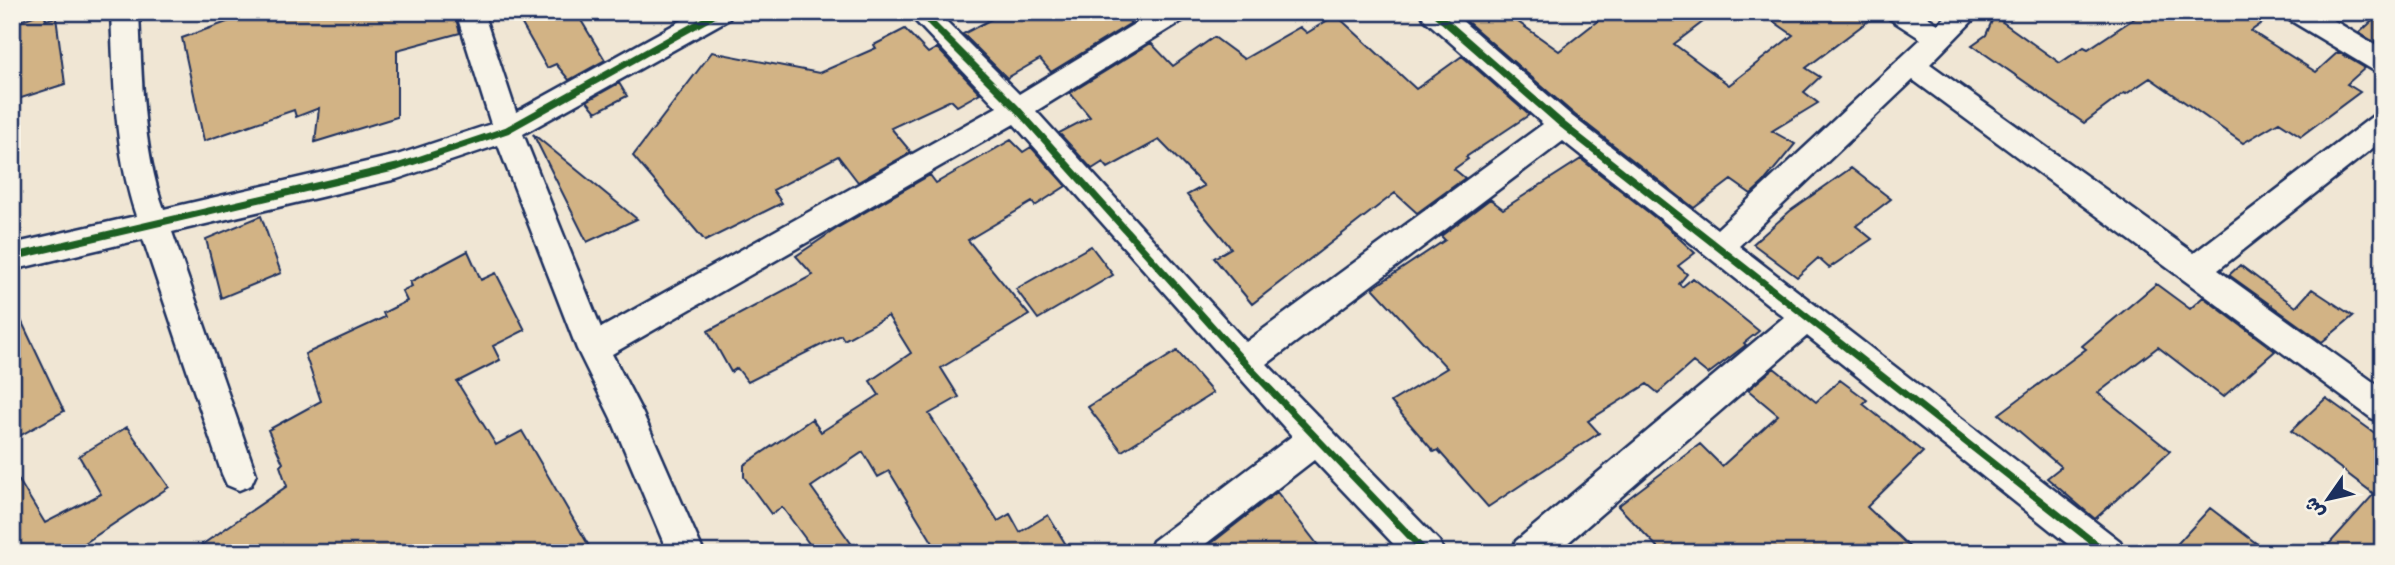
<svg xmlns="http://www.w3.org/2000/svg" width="2395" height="565" viewBox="0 0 2395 565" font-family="Sriracha,'Playpen Sans Arabic',sans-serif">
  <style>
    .building { fill: #d2b385; stroke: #1b2f5e; stroke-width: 2 }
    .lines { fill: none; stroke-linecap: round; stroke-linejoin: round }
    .minor-casing { stroke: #1b2f5e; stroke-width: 5 }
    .minor { fill: #f7f3e8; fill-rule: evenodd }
    .cycleway-casing { stroke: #f7f3e8; stroke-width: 11 }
    .cycleway { stroke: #1b5e20; stroke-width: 7 }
  </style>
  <rect width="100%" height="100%" fill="#f0e6d4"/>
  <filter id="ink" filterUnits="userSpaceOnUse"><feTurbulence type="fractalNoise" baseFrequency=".0143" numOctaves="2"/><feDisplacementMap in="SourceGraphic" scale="14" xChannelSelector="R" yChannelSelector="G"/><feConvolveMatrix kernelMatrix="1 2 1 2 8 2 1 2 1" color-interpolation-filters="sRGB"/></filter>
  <g filter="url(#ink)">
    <path class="building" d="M44 12 46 20 56 17 65 84 12 101V24Z
      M255 12H454L460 33 397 50V117L315 142 319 108 296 117 294 110 204 141 182 38Z
      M515 12H576L605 60 569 80 556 64 547 68Z
      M1005 12H1121L1131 23 1051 72 1040 59 1007 78 963 34Z
      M1456 12H1504L1559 51 1609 12H1716L1674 44 1729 85 1793 35 1760 12H1880L1806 68 1820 77 1804 92 1818 103 1772 131 1795 144 1763 183 1751 194 1731 180 1694 208 1575 115Z
      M2144 12H2278L2251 31 2316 72 2338 52 2365 68 2347 84 2360 92 2301 136 2279 122 2243 143 2150 78 2126 94 2124 93 2084 123 1972 45 1986 35 1994 16 2060 63 2084 47 2088 49Z
      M2380 14 2383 17V47L2359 33Z
      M1336 15 1416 89 1462 56 1529 115 1466 157 1468 159 1454 169 1465 178 1417 213 1395 193 1252 304 1214 258 1231 248 1187 195 1204 186 1159 140 1108 168 1103 162 1092 169 1059 133 1090 117 1070 93 1151 43 1173 66 1214 37 1244 59 1300 27 1307 33Z
      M905 29 928 53 937 48 980 93 957 106 951 100 891 128 911 152 858 182 838 156 773 190 782 203 705 241 633 156 712 52 819 73 876 48 874 45Z
      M619 83 627 96 596 112 587 101Z
      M533 134 637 219 587 242Z
      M1011 140 1023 152 1031 147 1066 186 1035 206 1032 202 968 240 1029 315 941 368 959 397 929 414 998 521 1010 514 1020 532 1048 515 1071 553H939L889 471 878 477 863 452 811 487 858 553H816L782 507 771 514 744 477V465L812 419 821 432 879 395 870 381 911 353 888 316 844 340 841 335 748 382 737 368 731 372 708 331 813 275 796 256 839 227 930 175 936 183Z
      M1581 159 1667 227 1695 253 1678 266 1687 274 1679 284 1682 287 1693 278 1759 331 1744 343 1746 345 1708 374 1693 362 1658 393 1647 384 1588 421 1599 433 1488 507 1438 450 1434 452 1391 402 1447 368 1373 288 1445 240 1441 236 1490 199 1503 209Z
      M1851 168 1891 199 1856 226 1872 239 1829 268 1818 258 1797 277 1753 244 1790 211Z
      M261 216 281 273 221 298 206 239Z
      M1091 246 1113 275 1038 319 1016 289Z
      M468 251 481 280 496 273 525 330 493 346 500 360 457 382 496 445 522 431 593 553H190L287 486 280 466 283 463 268 430 321 401 305 354 385 317 383 313 407 301 402 291 412 286 410 282Z
      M2240 265 2296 307 2312 289 2353 316 2322 342 2229 275Z
      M2156 284 2190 309 2203 297 2275 351 2223 397 2158 347 2098 393 2170 451 2095 519 2047 478 2061 467 1999 414 2086 349 2082 346Z
      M12 301 64 411 12 440Z
      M1177 351 1213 393 1122 451 1088 407Z
      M1774 368 1816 402 1840 380 1867 400 1863 404 1923 452 1867 507 1916 553H1663L1618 506 1700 444 1722 466 1778 415 1748 390Z
      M2326 398 2383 439V553H2321L2374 494 2291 431Z
      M127 427 169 487 70 553H12V469L45 523 101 494 79 456Z
      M1277 492 1324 553H1199Z
      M2210 508 2269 553H2169Z"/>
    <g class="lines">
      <g class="minor-casing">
        <path id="minor" d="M111 12H139C142 77 142 148 164 209L397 155 491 124 456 12H483L516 112 697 12H732L729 19 523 134 601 328 997 107 907 12H937L1019 94 1154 12H1188L1185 19 1036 111 1246 342 1543 124 1424 19 1421 12H1452L1573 117 1717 229 1921 39 1890 19 1887 12H1920L1938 24 1951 12H1981L1930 64 2194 253 2373 116 2383 113V140L2218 270 2383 389V423L2371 418 1913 80 1739 246 2120 541 2125 553H2079L1807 336 1556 553H1511L1516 541 1784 317 1563 141 1267 364 1439 541 1444 553H1402L1314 460 1194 553H1148L1153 541 1292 436 1014 124 612 354 643 414 704 553H668L611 418 577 349 498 145 397 179 172 232 256 474 251 485 239 490 227 485 222 474 143 239 12 270V244L136 216C114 151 114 80 111 12Z
          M2285 12H2320L2383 50V73L2373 70 2288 19Z"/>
      </g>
      <use href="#minor" class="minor"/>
      <g class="cycleway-casing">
        <path id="cycleway" d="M920 12 1017 109 1244 362 1426 553
          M1434 12 1563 125 2107 553
          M12 257 397 167 507 130 719 12"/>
      </g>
      <use href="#cycleway" class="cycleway"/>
    </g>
  </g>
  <rect width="2395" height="565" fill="none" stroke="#f7f3e8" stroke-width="42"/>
  <rect x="21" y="21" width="2353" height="523" fill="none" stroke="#1b2f5e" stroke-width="2.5" filter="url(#ink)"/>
  <g transform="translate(2328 499) rotate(236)" stroke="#f7f3e8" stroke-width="5" paint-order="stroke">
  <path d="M0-5L12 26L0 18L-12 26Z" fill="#1b2f5e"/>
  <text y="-10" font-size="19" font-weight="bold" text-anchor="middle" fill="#1b2f5e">ش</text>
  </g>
</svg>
